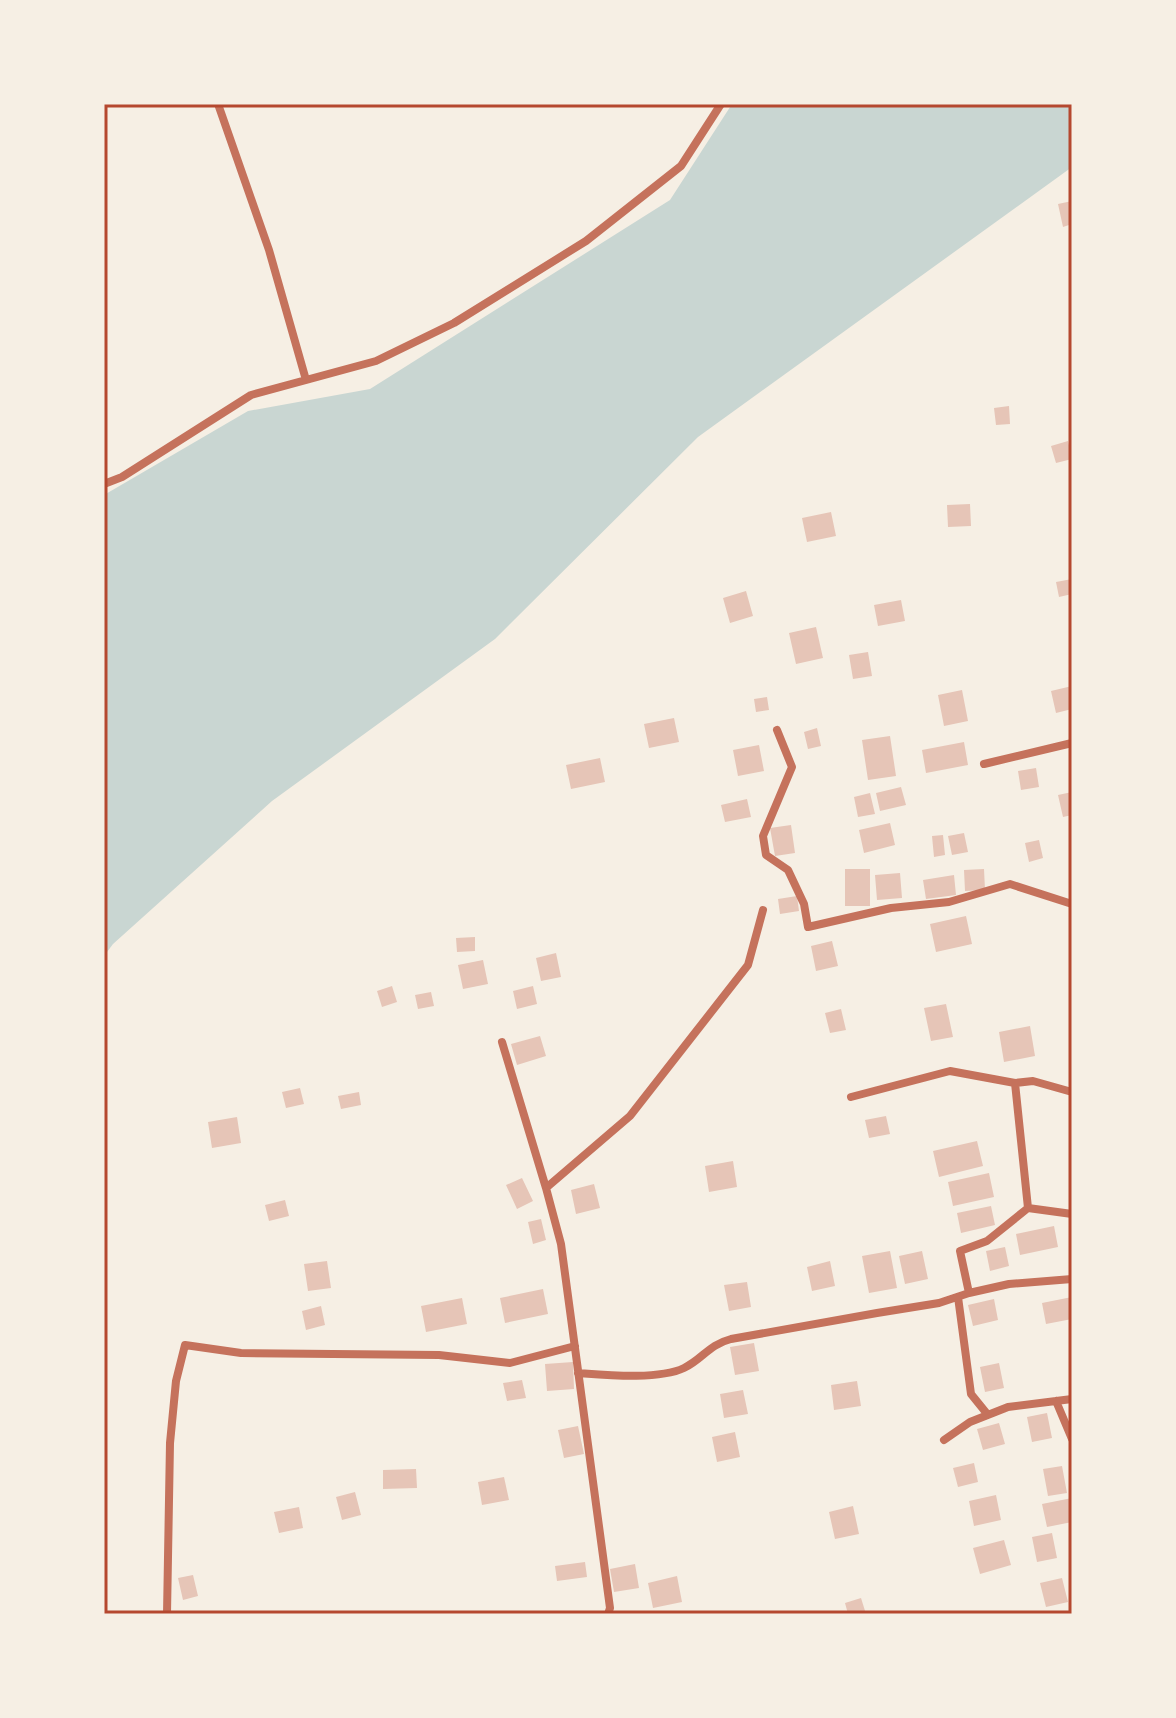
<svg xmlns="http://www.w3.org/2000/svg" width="1176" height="1718" viewBox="0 0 1176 1718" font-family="'Exo 2',sans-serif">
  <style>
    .water { fill: #c9d6d2 }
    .building { fill: #e6c5b7 }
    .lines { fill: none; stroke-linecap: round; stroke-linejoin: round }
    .minor { stroke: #c5725c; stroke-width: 8 }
    .neatline { fill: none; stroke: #b5482f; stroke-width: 3 }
  </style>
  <rect width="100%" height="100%" fill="#f6efe4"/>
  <path class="water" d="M732 104H1072V167L698 437 495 639 272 801 113 944 104 956V495L248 411 370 389 670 200Z"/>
  <path class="building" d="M1072 201V224L1063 227 1058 204Z
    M1009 406 1010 424 996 425 994 408Z
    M1068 441 1072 459 1056 463 1051 446Z
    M970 504 971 526 948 527 947 505Z
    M831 512 836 536 807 542 802 518Z
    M1072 579V594L1059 597 1056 582Z
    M746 591 753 616 730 623 723 598Z
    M901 600 905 621 878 626 874 605Z
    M816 627 823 658 796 664 789 633Z
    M868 652 872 676 853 679 849 655Z
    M1072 686V709L1056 713 1051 691Z
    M962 690 968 721 944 726 938 695Z
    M767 697 769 710 756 712 754 699Z
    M674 718 679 742 649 748 644 724Z
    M817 728 821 746 808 749 804 732Z
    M890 736 896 776 868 780 862 740Z
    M964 742 968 765 926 773 922 750Z
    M759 745 764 771 738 776 733 750Z
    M600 758 605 782 571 789 566 765Z
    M1036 768 1039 787 1021 790 1018 771Z
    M901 787 906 805 880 811 876 793Z
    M1072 792V815L1063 817 1058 795Z
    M870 793 875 814 858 817 854 797Z
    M747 799 751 817 725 822 721 805Z
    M890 823 895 845 864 853 859 830Z
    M791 825 795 853 775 856 770 828Z
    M964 833 968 852 952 855 948 836Z
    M943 835 945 855 934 857 932 836Z
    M1039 840 1043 858 1029 862 1025 843Z
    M845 869H870V906H845Z
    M984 869 985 890 965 891 964 870Z
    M900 873 902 898 877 900 875 875Z
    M954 875 956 895 926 899 923 880Z
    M797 896 799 911 780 914 778 899Z
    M966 916 972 944 936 952 930 924Z
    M475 937V951L457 952 456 938Z
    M832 941 838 966 816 971 811 946Z
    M556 953 561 977 541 981 536 958Z
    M483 960 488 984 463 989 458 965Z
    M392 986 397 1002 382 1007 377 991Z
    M533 986 537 1004 517 1009 513 991Z
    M431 992 434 1006 418 1009 415 995Z
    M946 1004 953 1037 931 1041 924 1008Z
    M841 1009 846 1030 830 1033 825 1013Z
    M1030 1026 1035 1056 1004 1062 999 1032Z
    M540 1036 546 1056 517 1065 511 1044Z
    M300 1088 304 1104 286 1108 282 1092Z
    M359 1092 361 1105 341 1109 338 1096Z
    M886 1116 890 1134 869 1138 865 1120Z
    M237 1117 241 1143 212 1148 208 1122Z
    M977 1141 983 1166 939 1177 933 1151Z
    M733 1161 737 1187 709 1192 705 1166Z
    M989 1173 994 1197 953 1206 948 1182Z
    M522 1178 533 1201 517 1209 506 1185Z
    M594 1184 600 1208 576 1214 571 1190Z
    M285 1200 289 1216 269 1221 265 1205Z
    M991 1206 995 1225 961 1233 957 1213Z
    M541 1219 546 1240 533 1244 528 1222Z
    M1054 1226 1058 1247 1020 1255 1016 1234Z
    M1005 1247 1009 1266 990 1271 986 1251Z
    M890 1251 897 1288 869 1293 862 1256Z
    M922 1251 928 1279 905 1284 899 1256Z
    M327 1261 331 1288 308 1291 304 1264Z
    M830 1261 835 1286 812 1291 807 1267Z
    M747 1282 751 1307 729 1311 724 1285Z
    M543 1289 548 1314 505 1323 500 1298Z
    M1072 1297V1319L1046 1324 1042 1303Z
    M462 1298 467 1324 426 1332 421 1306Z
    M994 1299 998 1320 973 1326 968 1305Z
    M321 1306 325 1325 306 1330 302 1311Z
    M754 1343 759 1371 735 1375 730 1347Z
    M573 1362 574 1389 547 1391 545 1364Z
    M999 1363 1004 1388 985 1392 980 1367Z
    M522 1380 526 1398 507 1401 503 1383Z
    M857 1381 861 1406 834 1410 831 1385Z
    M743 1390 748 1414 724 1418 720 1394Z
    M1047 1413 1052 1438 1032 1442 1027 1417Z
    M999 1423 1005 1444 983 1450 977 1429Z
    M578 1426 584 1454 564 1458 558 1430Z
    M735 1432 740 1457 717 1462 712 1437Z
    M974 1463 978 1482 958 1487 953 1468Z
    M1062 1466 1067 1493 1048 1496 1043 1469Z
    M416 1469 417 1488 383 1489V1470Z
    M504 1477 509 1500 482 1505 478 1482Z
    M355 1492 361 1515 342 1520 336 1497Z
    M996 1495 1001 1520 974 1526 969 1501Z
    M1072 1498V1522L1047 1527 1042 1504Z
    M853 1506 859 1534 835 1539 829 1512Z
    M299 1507 303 1528 279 1533 274 1512Z
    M1052 1533 1057 1558 1037 1562 1032 1537Z
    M1004 1540 1011 1565 980 1574 973 1548Z
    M585 1562 587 1577 557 1581 555 1566Z
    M635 1564 639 1588 614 1592 610 1569Z
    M193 1575 198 1596 183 1600 178 1578Z
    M677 1576 682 1602 653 1608 648 1583Z
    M1062 1578 1068 1602 1046 1607 1040 1583Z
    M861 1598 866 1614H848L845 1603Z"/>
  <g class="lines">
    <path class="minor" d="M218 104 269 250 306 380
      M104 484 122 477 251 395 376 361 454 323 586 241 681 166 721 104
      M777 730 792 767 763 836 766 855 788 870 804 904 808 927 891 908 949 902 1010 884 1072 904
      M984 764 1072 743
      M502 1042 546 1188
      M1072 1092 1033 1081 1015 1083 1028 1208 1072 1214
      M851 1097 950 1071 1015 1083
      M969 1293 960 1251 987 1241 1028 1208
      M958 1297 971 1394 988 1415
      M578 1373C606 1375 659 1380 684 1368 704 1358 708 1345 731 1339L877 1313 939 1303 969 1293 1009 1284 1072 1279
      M1056 1401 1072 1439
      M944 1440 970 1422 1008 1407 1072 1399
      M167 1614 170 1443 176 1381 185 1345 241 1353 439 1355 510 1363 575 1346
      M608 1614 610 1608 561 1244 546 1188 630 1116 748 965 763 910"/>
  </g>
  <rect width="1176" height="1718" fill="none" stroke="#f6efe4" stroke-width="212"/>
  <rect x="106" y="106" width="964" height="1506" class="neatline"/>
</svg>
